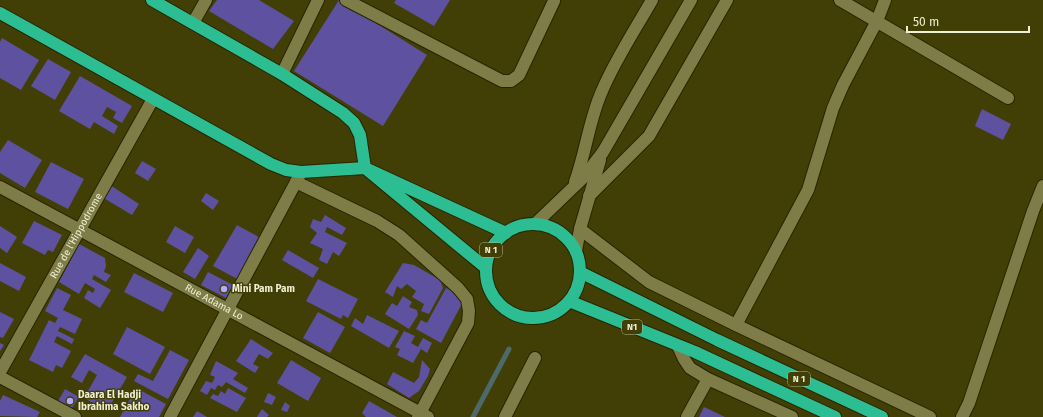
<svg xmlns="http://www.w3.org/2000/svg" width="1043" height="417" viewBox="0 0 1043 417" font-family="'Fira Sans',sans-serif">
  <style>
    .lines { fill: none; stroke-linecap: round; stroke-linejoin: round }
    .stream { stroke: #4f696b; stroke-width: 5 }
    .building { fill: #5e52a0 }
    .minor-casing { stroke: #272500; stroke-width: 14 }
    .highway-casing { stroke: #272500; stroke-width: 14 }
    .minor { stroke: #7e7d48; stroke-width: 12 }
    .highway { stroke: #2dbd92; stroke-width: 12 }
    .poi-dot { fill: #b4acf9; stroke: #413f05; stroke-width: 1.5 }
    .labels { text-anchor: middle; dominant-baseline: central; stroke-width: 3; stroke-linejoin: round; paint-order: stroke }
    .shield { fill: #413f05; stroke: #bbba95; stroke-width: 1 }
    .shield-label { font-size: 9px; font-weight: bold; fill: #efefd3 }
    .street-label { font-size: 10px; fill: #efefd3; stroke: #413f05 }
    .poi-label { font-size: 10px; font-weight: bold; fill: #efefd3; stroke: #413f05; text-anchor: start }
  </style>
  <rect width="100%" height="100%" fill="#413f05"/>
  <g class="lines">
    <path class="stream" d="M473 417 509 349"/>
  </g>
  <path class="building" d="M217 0H259L294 21 273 49 209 11Z
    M339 0 427 55 383 126 294 71Z
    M396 0H450L434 26 394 3Z
    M2 38 39 60 21 90 0 78V42Z
    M48 59 71 72 55 100 31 86Z
    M80 76 132 106 122 123 113 118 116 112 107 107 102 116 118 126 114 134 94 122 90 129 59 111Z
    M982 109 1011 124 1003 140 975 126Z
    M8 140 42 160 25 188 0 173V152Z
    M142 161 156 169 148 181 135 173Z
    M51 162 84 179 68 209 35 192Z
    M110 185 139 204 132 215 102 197Z
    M206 193 219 201 213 210 201 201Z
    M325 215 346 228 342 235 327 227 325 232 347 243 339 256 333 252 327 264 319 260 323 249 310 243 317 233 310 227 313 219 321 222Z
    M34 221 62 235 53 252 48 250 45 255 22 243Z
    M237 225 264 240 241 281 213 266Z
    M0 226 17 237 7 253 0 248Z
    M175 226 194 237 185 253 166 242Z
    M79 244 105 258 106 266 104 272 111 275 106 282 94 275 92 279 111 290 100 308 84 298 88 290 93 293 95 289 85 283 79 294 59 282Z
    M198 248 209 256 195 279 183 272Z
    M288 250 319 268 313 278 282 260Z
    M0 263 26 277 19 291 0 281Z
    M403 263 414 265 440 280 443 288 429 314 421 311 424 304 412 297 416 291 407 284 401 289 397 286 393 297 385 292Z
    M208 272 233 285 226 298 201 285Z
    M134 273 173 293 163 312 124 292Z
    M318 279 358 299 348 318 343 315 341 319 306 301Z
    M57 288 71 295 63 310 82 319 75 334 60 327 58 331 74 339 72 344 57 336 54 342 71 351 62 368 56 365 53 372 29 360 49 320 55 323 58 318 45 311Z
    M446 288 465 298 441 343 416 329 421 320 427 323Z
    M403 296 412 302 409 307 417 310 418 315 409 329 385 314 392 303 397 306Z
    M0 312 14 319 3 338 0 337Z
    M318 312 345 327 330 353 303 338Z
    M367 315 399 331 389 348 351 326 355 318 363 324Z
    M127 327 165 347 150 374 113 354Z
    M404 331 415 336 411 343 418 347 423 338 432 343 427 353 421 349 413 363 397 355 400 349 395 347Z
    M251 339 273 353 268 359 259 354 253 364 259 367 255 373 236 361Z
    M0 343 4 345 0 351Z
    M170 350 189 360 168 399 134 381 138 374 153 381Z
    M85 354 127 377 107 411 84 398 97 375 89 370 82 383 71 377Z
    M291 360 321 378 308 401 277 383Z
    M422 360 430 369 428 376 419 391 409 398 387 384 393 372 414 383 419 377Z
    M216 361 238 373 233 379 248 388 245 393 226 382 222 387 218 385 215 390 211 388 207 395 200 391 206 381 212 383 215 377 210 375Z
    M136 388 166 404 159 417H120Z
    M228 388 246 398 237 412 210 398 213 394 218 396 221 391 225 394Z
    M65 389 79 397 70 411 57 403Z
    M268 393 276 397 272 405 264 402Z
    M3 395 40 412 37 417 0 416V401Z
    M369 401 397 417H366L362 413Z
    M285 402 290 406 287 412 281 410Z
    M704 407 725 417H699Z
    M262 409 269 415 267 417H257Z
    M197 411 207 417H193Z"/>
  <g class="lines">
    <g class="minor-casing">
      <g id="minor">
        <path d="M346 0 502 81H511L519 75 554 1"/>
        <path d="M840 0 1008 98"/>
        <path d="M193 23 206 0"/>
        <path d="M282 74 318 0"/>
        <path d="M301 172 296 182 377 221 399 235 458 288 467 299 469 311 468 323 418 417"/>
        <path d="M575 182C586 152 589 120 602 91 615 60 635 30 652 0"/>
        <path id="s1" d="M0 187 428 417"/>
        <path d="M589 196 649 136 727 0"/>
        <path d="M535 224 584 177 603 152 691 0"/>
        <path d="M580 229 649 282 736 325 930 417"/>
        <path d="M576 251 580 229 600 160"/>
        <path d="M736 325 808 190 833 108 843 85 877 21 885 0"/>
        <path d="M678 346 684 359 690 368 708 379 792 417"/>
        <path id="s2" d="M0 372 153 99"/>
        <path d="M0 377 75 417"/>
        <path d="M170 417 296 182"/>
        <path d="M505 417 535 358"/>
        <path d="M687 417 708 379"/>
        <path d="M962 417 969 403 1033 211 1043 186"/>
      </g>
    </g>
    <g class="highway-casing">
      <path id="highway" d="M152 0 282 74 343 113 354 123 360 135 365 168 486 268
        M0 13 271 164 286 170 301 172 365 168 506 233
        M486 271a47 47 0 1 1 94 0a47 47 0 1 1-94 0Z
        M580 272 717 340 882 417
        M569 301 695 352 835 417"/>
    </g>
    <use href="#minor" class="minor"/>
    <use href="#highway" class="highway"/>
  </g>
  <g class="poi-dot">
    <circle cx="224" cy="289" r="4"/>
    <circle cx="70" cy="401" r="4"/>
  </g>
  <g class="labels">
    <g class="shield">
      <rect x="480" y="243" width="22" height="14" rx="3"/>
      <rect x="622" y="320" width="20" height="14" rx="3"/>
      <rect x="788" y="372" width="22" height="14" rx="3"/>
    </g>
    <g class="shield-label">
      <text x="491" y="250">N 1</text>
      <text x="632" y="327">N1</text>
      <text x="799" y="379">N 1</text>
    </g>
    <g class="street-label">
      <text stroke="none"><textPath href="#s2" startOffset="156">Rue de l'Hippodrome</textPath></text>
      <text stroke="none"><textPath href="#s1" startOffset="243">Rue Adama Lo</textPath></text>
    </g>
    <g class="poi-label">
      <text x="232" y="289">Mini Pam Pam</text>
      <text x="78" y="395">Daara El Hadji<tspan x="78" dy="12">Ibrahima Sakho</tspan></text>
    </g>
  </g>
  <path d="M907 26v6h122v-6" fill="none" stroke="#efefd3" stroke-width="2"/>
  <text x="913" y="26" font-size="12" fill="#efefd3" stroke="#413f05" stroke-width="3" paint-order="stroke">50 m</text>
</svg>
